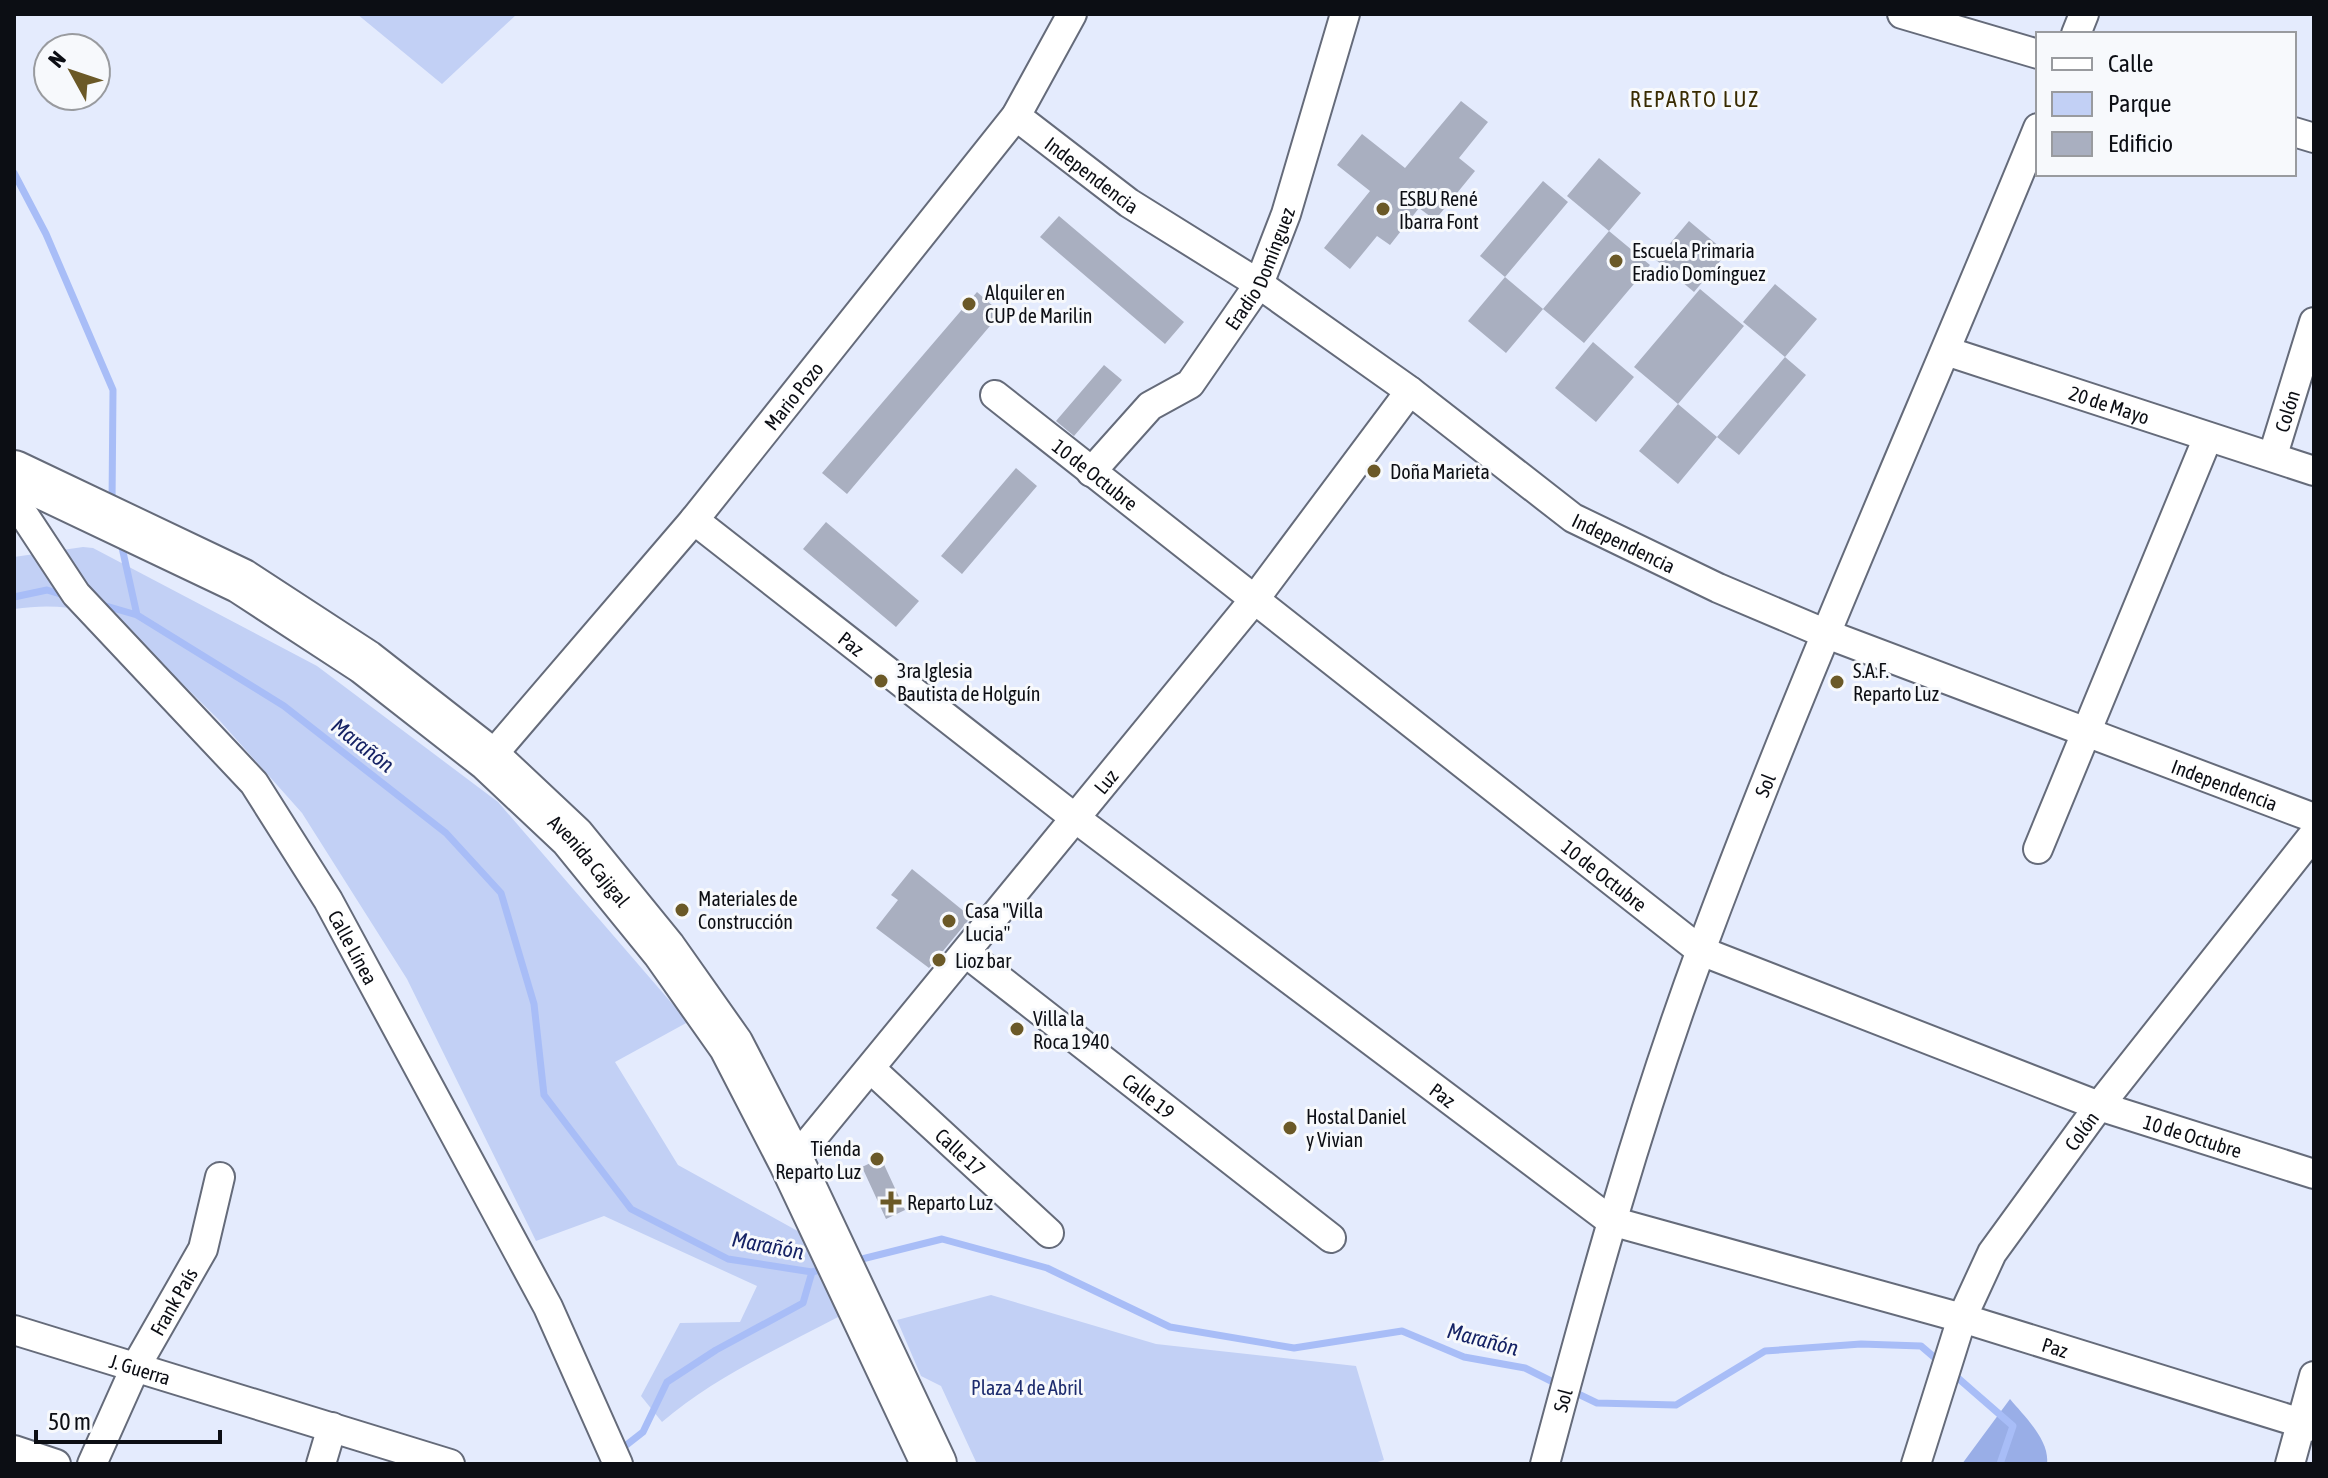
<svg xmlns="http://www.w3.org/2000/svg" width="2328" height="1478" viewBox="0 0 2328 1478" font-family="'Asap Condensed',sans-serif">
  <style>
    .green { fill: #c2d0f5 }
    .forest { fill: #99aee7 }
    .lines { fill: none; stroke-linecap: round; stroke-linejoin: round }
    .stream { stroke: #a8bdf7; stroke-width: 7 }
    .building { fill: #a9afc0 }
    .minor-casing { stroke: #656b7a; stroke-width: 32 }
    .primary-casing { stroke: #656b7a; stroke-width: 48 }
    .minor { stroke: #fff; stroke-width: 28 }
    .primary { stroke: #fff; stroke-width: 44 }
    .poi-dot { fill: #6b5927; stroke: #f7f9fc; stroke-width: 3 }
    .labels { text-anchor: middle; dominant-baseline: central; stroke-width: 6; stroke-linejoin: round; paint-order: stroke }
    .street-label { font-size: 20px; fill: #0c0e14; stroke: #f7f9fc }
    .poi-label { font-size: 20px; fill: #0c0e14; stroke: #f7f9fc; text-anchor: start }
    .park-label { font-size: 20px; fill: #1d2c6e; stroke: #f7f9fc }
    .neighbourhood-label { font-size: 22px; letter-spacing: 2px; fill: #392b01; stroke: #f7f9fc }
    .water-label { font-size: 22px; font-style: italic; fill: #162365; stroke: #f7f9fc }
  </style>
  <rect width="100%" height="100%" fill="#e4ebfd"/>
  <path class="green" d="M357 14H517L442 84Z
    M83 547 93 548 317 666 498 802 688 1022 615 1062 678 1165 803 1234 840 1316C780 1348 714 1377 662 1422L641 1396 680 1323 740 1322 757 1286 604 1216 536 1241 407 979 302 813 220 721 128 630C91 607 57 603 14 609V557Z
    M991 1295 1156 1344 1356 1366 1384 1460 1371 1464H977L941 1386 921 1376 897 1320Z"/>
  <path class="forest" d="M2010 1399C2024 1416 2050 1440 2047 1464H1962Z"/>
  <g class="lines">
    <path class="stream" d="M14 173 46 234 113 390 112 504
      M121 543 137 615
      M14 597 47 590 67 596
      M99 604 137 615 284 706 446 833 501 893 534 1004 544 1095 631 1209 728 1259 812 1272 827 1268
      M854 1261 942 1239 1047 1268 1170 1327 1294 1348 1402 1331 1464 1357 1525 1368 1561 1386
      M1951 1372 2013 1426 2000 1464
      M1572 1391 1597 1403 1676 1405 1765 1351 1861 1344 1921 1346 1942 1364
      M620 1450 643 1432 667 1382 716 1350 803 1303 812 1272"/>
  </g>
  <path class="building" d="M1461 101 1488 122 1459 158 1475 171 1435 220 1419 208 1390 245 1377 236 1350 269 1324 248 1370 191 1337 165 1362 134 1405 168Z
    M1599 158 1641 193 1609 231 1567 196Z
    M1543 181 1568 202 1505 277 1480 256Z
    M1059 216 1184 322 1165 344 1040 237Z
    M1689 221 1727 253 1694 292 1656 260Z
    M1609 231 1650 265 1584 343 1543 309Z
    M1505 277 1543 309 1506 353 1468 321Z
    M1775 284 1817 319 1785 357 1743 322Z
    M1700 289 1744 326 1678 404 1634 367Z
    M977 292 1001 313 847 494 822 473Z
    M1593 342 1634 377 1596 422 1555 388Z
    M1785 357 1806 375 1739 455 1717 437Z
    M1104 365 1122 380 1074 436 1056 421Z
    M1678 404 1717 437 1678 484 1639 451Z
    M1016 468 1037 486 962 574 941 556Z
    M826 522 919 601 896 627 803 549Z
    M912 869 971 917 929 968 876 928 898 900 891 895Z
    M881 1158 905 1210 886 1219 862 1167Z"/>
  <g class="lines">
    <g class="minor-casing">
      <g id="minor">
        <path d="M1902 14 2038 54"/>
        <path d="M2076 34 2084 14"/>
        <path id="s1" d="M1016 116 1129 203 1259 284 1410 391 1573 518 1718 588 1824 633 2314 818"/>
        <path d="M2294 132 2314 138"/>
        <path id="s2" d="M1946 351 2314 471"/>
        <path id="s3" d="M995 395 1701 951 2099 1106 2314 1174"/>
        <path id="s4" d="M2273 455 2314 322"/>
        <path id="s5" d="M1091 472 1150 406 1190 384 1259 284 1286 214 1345 14"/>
        <path id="s6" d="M14 483 20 509 76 594 254 783 328 900 548 1307 618 1464"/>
        <path id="s7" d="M694 520 1075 818 1611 1221 1962 1318 2314 1427"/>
        <path id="s8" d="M489 759 694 520 1016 116 1072 14"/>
        <path d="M2038 849 2208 437"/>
        <path id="s9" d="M966 953 1331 1238"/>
        <path id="s10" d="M871 1069 1049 1233"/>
        <path id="s11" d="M792 1163 1254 600 1410 391"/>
        <path id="s12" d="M14 1330 450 1464"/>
        <path d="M14 1450 56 1464"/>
        <path id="s13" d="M92 1464 135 1368 203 1249 220 1177"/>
        <path d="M321 1464 332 1427"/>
        <path id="s14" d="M1545 1464C1591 1291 1639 1118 1701 950 1804 672 1926 402 2038 128"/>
        <path id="s15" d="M1916 1464 1962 1318 1992 1253 2099 1106 2314 834"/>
        <path d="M2290 1464 2314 1376"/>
      </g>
    </g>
    <g class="primary-casing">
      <g id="primary">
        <path id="s16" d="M14 473 241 581 365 662 489 759 572 837 664 950 731 1045 792 1163 934 1464"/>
      </g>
    </g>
    <use href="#minor" class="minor"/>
    <use href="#primary" class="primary"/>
  </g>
  <g class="poi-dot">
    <circle cx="1383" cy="209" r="8"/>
    <circle cx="1616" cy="261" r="8"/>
    <circle cx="969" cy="304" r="8"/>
    <circle cx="1374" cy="471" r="8"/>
    <circle cx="881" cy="681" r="8"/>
    <circle cx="1837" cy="682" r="8"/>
    <circle cx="682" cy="910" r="8"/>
    <circle cx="949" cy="921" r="8"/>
    <circle cx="939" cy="960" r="8"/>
    <circle cx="1017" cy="1029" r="8"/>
    <circle cx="1290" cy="1128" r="8"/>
    <circle cx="877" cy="1159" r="8"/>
    <path d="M887 1190h8v8h8v8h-8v8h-8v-8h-8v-8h8z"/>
  </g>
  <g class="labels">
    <g class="street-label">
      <text stroke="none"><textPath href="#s1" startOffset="96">Independencia</textPath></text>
      <text stroke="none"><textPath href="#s5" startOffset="270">Eradio Domínguez</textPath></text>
      <text stroke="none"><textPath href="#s8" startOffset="474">Mario Pozo</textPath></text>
      <text stroke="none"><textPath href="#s2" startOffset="172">20 de Mayo</textPath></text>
      <text stroke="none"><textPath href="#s4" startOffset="46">Colón</textPath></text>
      <text stroke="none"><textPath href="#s3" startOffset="128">10 de Octubre</textPath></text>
      <text stroke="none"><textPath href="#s1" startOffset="744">Independencia</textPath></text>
      <text stroke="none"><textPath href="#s7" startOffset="200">Paz</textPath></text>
      <text stroke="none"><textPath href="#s11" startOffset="494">Luz</textPath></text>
      <text stroke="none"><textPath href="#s1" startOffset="1392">Independencia</textPath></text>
      <text stroke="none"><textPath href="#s14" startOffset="714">Sol</textPath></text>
      <text stroke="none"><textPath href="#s16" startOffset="700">Avenida Cajigal</textPath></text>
      <text stroke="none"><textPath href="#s3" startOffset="776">10 de Octubre</textPath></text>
      <text stroke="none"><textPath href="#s6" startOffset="580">Calle Línea</textPath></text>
      <text stroke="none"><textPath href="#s7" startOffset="944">Paz</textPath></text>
      <text stroke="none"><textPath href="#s9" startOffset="232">Calle 19</textPath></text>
      <text stroke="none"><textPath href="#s15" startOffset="376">Colón</textPath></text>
      <text stroke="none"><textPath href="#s3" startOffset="1424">10 de Octubre</textPath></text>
      <text stroke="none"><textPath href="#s10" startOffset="122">Calle 17</textPath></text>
      <text stroke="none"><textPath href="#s13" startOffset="182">Frank País</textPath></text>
      <text stroke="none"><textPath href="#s7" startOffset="1616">Paz</textPath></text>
      <text stroke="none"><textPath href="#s12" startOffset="132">J. Guerra</textPath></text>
      <text stroke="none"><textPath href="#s14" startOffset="66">Sol</textPath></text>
    </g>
    <g class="poi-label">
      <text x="1399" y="198">ESBU René<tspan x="1399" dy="23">Ibarra Font</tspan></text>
      <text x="1632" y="250">Escuela Primaria<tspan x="1632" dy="23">Eradio Domínguez</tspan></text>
      <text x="985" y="292">Alquiler en<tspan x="985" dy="23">CUP de Marilin</tspan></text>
      <text x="1390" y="471">Doña Marieta</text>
      <text x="897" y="670">3ra Iglesia<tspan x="897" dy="23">Bautista de Holguín</tspan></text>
      <text x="1853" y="670">S.A.F.<tspan x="1853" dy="23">Reparto Luz</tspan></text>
      <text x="698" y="898">Materiales de<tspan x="698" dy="23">Construcción</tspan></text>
      <text x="965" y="910">Casa "Villa<tspan x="965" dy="23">Lucia"</tspan></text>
      <text x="955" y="960">Lioz bar</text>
      <text x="1033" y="1018">Villa la<tspan x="1033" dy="23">Roca 1940</tspan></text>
      <text x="1306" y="1116">Hostal Daniel<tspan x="1306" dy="23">y Vivian</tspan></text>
      <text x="861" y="1148" text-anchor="end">Tienda<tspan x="861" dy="23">Reparto Luz</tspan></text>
      <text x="907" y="1202">Reparto Luz</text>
    </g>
    <g class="park-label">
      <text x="1027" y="1387">Plaza 4 de Abril</text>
    </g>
    <g class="neighbourhood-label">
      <text x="1695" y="99">REPARTO LUZ</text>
    </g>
    <g class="water-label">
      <text transform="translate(363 745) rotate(38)">Marañón</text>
      <text transform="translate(768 1245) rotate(11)">Marañón</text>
      <text transform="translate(1483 1339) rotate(15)">Marañón</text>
    </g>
  </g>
  <rect width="2328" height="1478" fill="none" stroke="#0c0e14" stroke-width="32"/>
  <rect x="2036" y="32" width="260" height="144" fill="#f7f9fc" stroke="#999b9f" stroke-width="2"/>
  <rect x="2052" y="58" width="40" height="12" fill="#ffffff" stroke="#999b9f" stroke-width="2"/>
  <text x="2108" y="72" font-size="24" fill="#0c0e14">Calle</text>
  <rect x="2052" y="92" width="40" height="24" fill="#c2d0f5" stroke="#999b9f" stroke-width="2"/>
  <text x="2108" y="112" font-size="24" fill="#0c0e14">Parque</text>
  <rect x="2052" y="132" width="40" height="24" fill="#a9afc0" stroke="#999b9f" stroke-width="2"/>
  <text x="2108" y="152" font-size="24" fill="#0c0e14">Edificio</text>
  <g transform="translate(72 72) rotate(310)"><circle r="38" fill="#f7f9fc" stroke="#999b9f" stroke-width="2"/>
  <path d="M0-6L14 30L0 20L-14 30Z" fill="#6b5927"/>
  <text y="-12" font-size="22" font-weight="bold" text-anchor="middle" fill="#0c0e14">N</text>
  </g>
  <path d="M36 1430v12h184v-12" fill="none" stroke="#0c0e14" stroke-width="4"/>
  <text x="48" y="1430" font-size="24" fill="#0c0e14" stroke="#f7f9fc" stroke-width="6" paint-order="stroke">50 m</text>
</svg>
